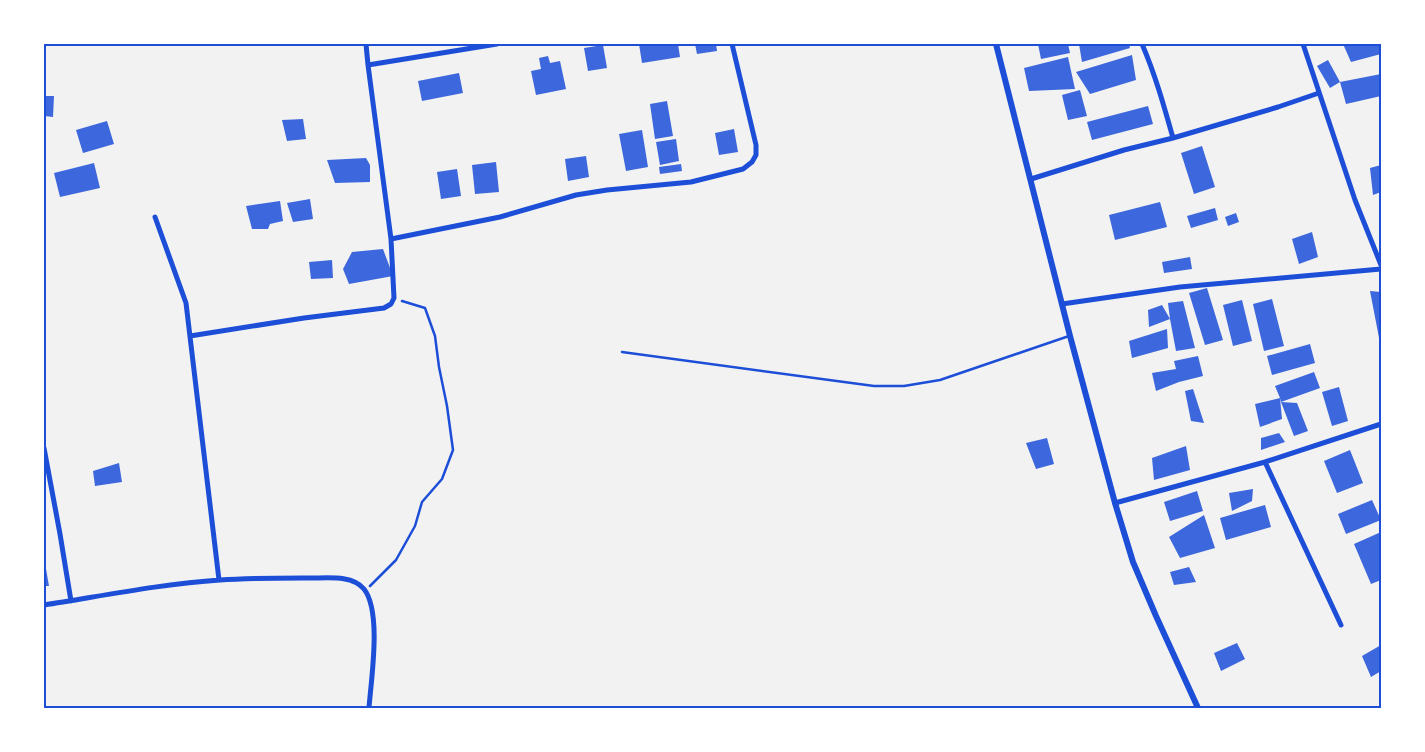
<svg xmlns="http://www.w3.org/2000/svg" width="1425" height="752" viewBox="0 0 1425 752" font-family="Ubuntu,sans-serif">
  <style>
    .building { fill: #3d67dc }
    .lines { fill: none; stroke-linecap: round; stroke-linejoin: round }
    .path { stroke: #1d4ed8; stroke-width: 2.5 }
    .service { stroke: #1d4ed8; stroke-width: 2.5 }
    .minor { stroke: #1d4ed8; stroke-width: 5 }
    .tertiary { stroke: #1d4ed8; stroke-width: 6 }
    .neatline { fill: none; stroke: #1d4ed8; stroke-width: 2 }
  </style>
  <rect width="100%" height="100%" fill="#f2f2f2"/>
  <path class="building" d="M639 44H678L680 57 642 63Z
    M695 44H716L717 51 697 54Z
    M1038 44H1068L1070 53 1041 59Z
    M1079 44H1129L1130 48 1082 62Z
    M1343 44H1381V54L1351 62Z
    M603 45 607 68 588 71 584 48Z
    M1132 55 1136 80 1090 94 1076 72Z
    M548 56 550 63 560 61 566 89 536 95 531 71 541 69 539 58Z
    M1068 57 1075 89 1029 91 1024 68Z
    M1328 60 1340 82 1330 88 1317 66Z
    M459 73 463 93 422 101 418 81Z
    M1381 74V96L1346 104 1340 82Z
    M1080 90 1087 116 1068 120 1062 95Z
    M44 96H54L53 117 44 116Z
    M667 101 673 136 655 139 650 104Z
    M1148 106 1153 124 1092 140 1087 122Z
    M303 119 306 139 287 141 282 120Z
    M107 121 114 144 83 153 76 130Z
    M734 129 738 152 719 155 715 133Z
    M642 130 648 167 626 171 619 134Z
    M676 139 679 161 660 165 656 142Z
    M1202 146 1215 187 1194 194 1181 153Z
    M586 156 589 177 568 181 565 159Z
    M366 158 370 165V182L335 183 327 160Z
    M496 162 499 192 475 194 472 165Z
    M94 163 100 188 60 197 54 173Z
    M681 164 682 171 660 174 659 167Z
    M1381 165V192L1373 195 1370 168Z
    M457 169 461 196 441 199 437 172Z
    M310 199 313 219 293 222 287 203Z
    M280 201 283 221 270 224 268 229H252L246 206Z
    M1160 202 1167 227 1115 240 1109 215Z
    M1215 208 1218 220 1191 228 1187 216Z
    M1236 213 1239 222 1228 226 1225 217Z
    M1312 232 1318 257 1299 264 1292 239Z
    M383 249 393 276 349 284 343 269 352 252Z
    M1190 257 1192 269 1164 273 1162 262Z
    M332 260 333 278 311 279 309 262Z
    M1207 288 1223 340 1205 345 1189 293Z
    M1370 291 1381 292V343H1380Z
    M1272 299 1284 346 1264 351 1253 304Z
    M1242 300 1252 341 1233 346 1223 305Z
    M1183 301 1195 348 1176 351 1170 319 1149 327 1148 310 1162 305 1170 319 1168 303Z
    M1167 329 1168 348 1132 358 1129 341Z
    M1310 344 1315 363 1272 375 1267 356Z
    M1198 356 1203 376 1179 382 1156 391 1152 373 1176 369 1174 361Z
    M1314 372 1320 388 1281 402 1280 398 1282 419 1260 427 1255 404 1280 398 1275 386Z
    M1339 387 1348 421 1332 426 1322 392Z
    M1193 389 1204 423 1191 421 1185 391Z
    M1281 402 1297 403 1308 431 1294 436Z
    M1279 433 1285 442 1261 450V438Z
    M1047 438 1054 464 1036 469 1026 443Z
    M1186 446 1190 470 1154 480 1152 458Z
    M1350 450 1363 483 1337 493 1324 461Z
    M119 463 122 482 95 486 93 471Z
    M1253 489 1252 501 1232 511 1229 493Z
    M1197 491 1203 511 1170 521 1164 502Z
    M1372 500 1381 520 1346 534 1338 514Z
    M1265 505 1271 527 1226 540 1220 518Z
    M1204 515 1215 548 1180 558 1169 537Z
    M1381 532V580L1371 584 1354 544Z
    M44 563H45L49 586H44Z
    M1189 567 1196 582 1174 585 1170 572Z
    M1237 643 1245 659 1221 671 1214 653Z
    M1381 645V671L1371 677 1362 656Z"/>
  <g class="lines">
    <path class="path" d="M370 586 396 560 415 526 422 502 442 479 453 450 447 406 439 367 435 336 425 308 402 301"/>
    <path class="service" d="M622 352 874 386H904L940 380 1069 336"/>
    <path class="minor" d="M1142 44C1155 74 1164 106 1173 138
      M1303 44 1355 200 1381 265
      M368 65 497 44
      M1031 179 1124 150 1173 138 1278 107 1319 93
      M155 217 186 303 219 580
      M391 239 500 217 576 195 607 190 691 182 743 169 752 162 756 155V145L732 44
      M1062 304 1180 287 1381 269
      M190 336 304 318 384 308 391 304 394 298 391 239 368 65 366 44
      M44 448 60 534 71 601
      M1265 462 1341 625
      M1115 503 1265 462 1381 424
      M44 605C102 596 161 584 220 580 247 578 275 578 303 578 322 579 351 573 364 589 382 612 371 680 369 708"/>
    <path class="tertiary" d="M996 44 1070 336 1115 503 1133 562 1156 616 1198 708"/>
  </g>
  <rect width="1425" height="752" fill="none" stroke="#ffffff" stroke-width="90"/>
  <rect x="45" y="45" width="1335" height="662" class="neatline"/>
</svg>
